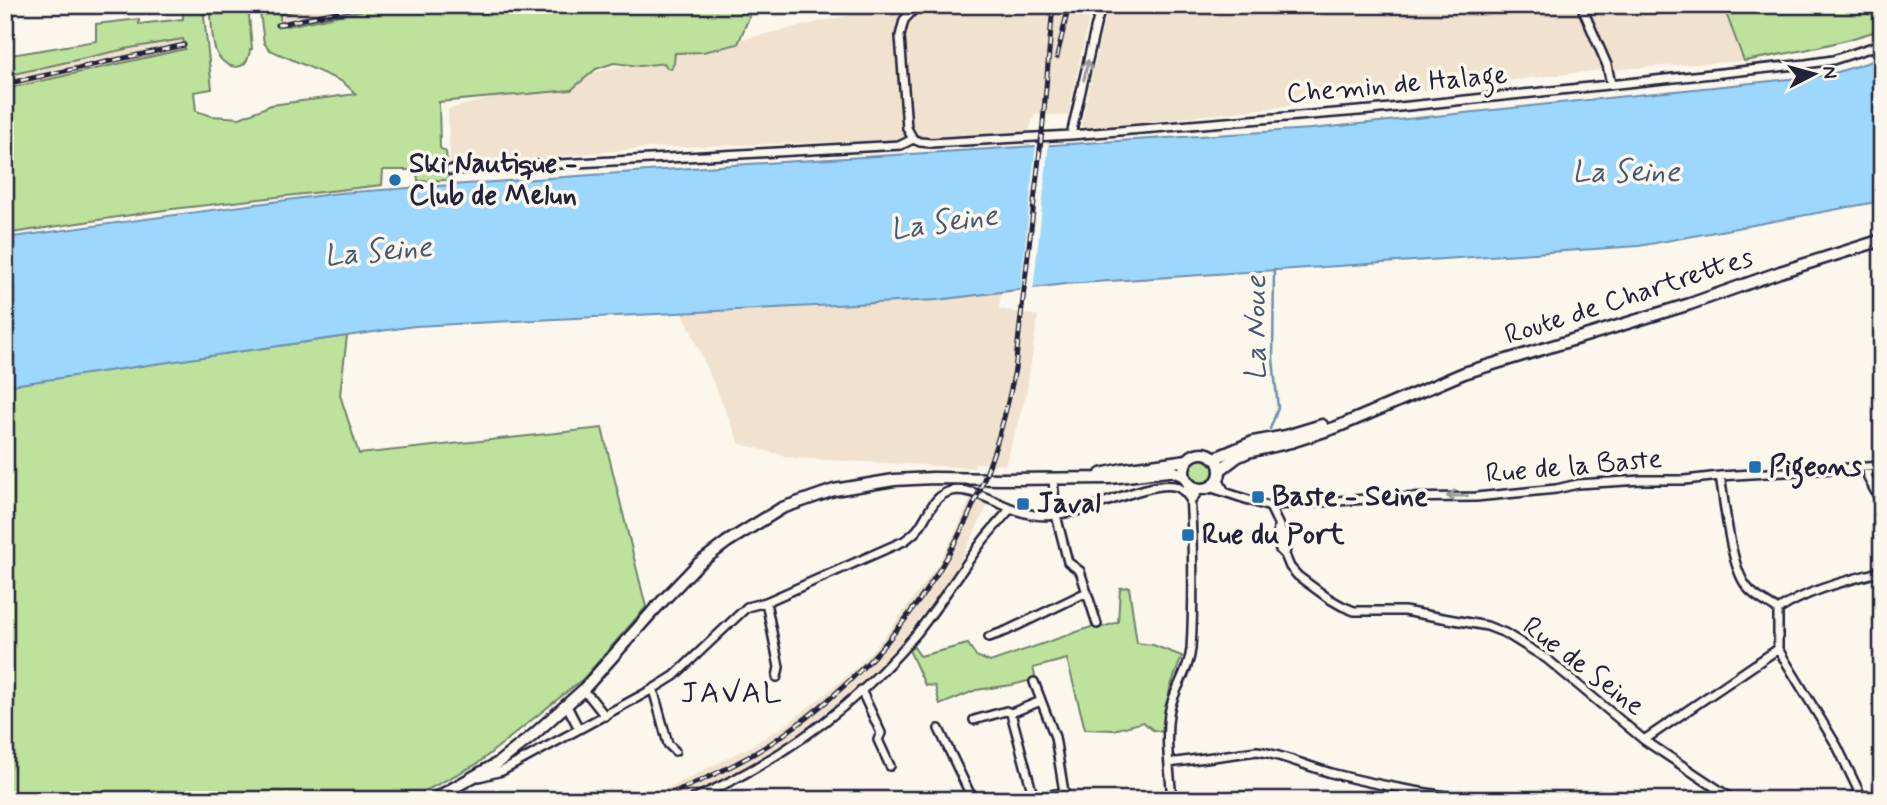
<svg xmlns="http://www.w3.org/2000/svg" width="1887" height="805" viewBox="0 0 1887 805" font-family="Mynerve,sans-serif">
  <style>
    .built { fill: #f0e2ce }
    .green { fill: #bde29c; stroke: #70826c; stroke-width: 2 }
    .water { fill: #9dd7fd; stroke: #6c8faf; stroke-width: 2 }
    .pier { fill: #fbf7ec }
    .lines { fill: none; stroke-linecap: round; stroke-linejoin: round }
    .stream { stroke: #6c8faf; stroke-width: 2.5 }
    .minor-casing { stroke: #22223b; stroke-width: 12 }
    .major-casing { stroke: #22223b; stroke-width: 15 }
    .minor { stroke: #fbf7ec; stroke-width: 7 }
    .major { stroke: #fbf7ec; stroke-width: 10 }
    .rail-casing { stroke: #22223b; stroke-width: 5 }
    .rail { stroke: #fbf7ec; stroke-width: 2.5; stroke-dasharray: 8; stroke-linecap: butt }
    .oneway { stroke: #99979c }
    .poi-dot { fill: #1f6fb2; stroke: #fbf7ec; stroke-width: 2.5 }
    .labels { text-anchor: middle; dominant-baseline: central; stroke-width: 7; stroke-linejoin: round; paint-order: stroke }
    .street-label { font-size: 28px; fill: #22223b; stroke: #fbf7ec }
    .poi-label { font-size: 28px; font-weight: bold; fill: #22223b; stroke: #fbf7ec; text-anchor: start }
    .water-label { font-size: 30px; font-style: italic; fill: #475875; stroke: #fbf7ec }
    .neighbourhood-label { font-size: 30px; letter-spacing: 2px; fill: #22223b; stroke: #fbf7ec }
  </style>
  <rect width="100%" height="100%" fill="#fbf7ec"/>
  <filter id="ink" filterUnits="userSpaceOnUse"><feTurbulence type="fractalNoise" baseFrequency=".0143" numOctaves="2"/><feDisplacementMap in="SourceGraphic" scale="14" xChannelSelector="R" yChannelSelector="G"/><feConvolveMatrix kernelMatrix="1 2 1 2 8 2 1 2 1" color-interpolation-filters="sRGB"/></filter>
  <g filter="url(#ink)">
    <path class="built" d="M321 5H388L288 26H280V14Z
      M858 5H1095L1088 22 1068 116 1035 114 1029 131 921 139 649 148 450 166 448 109 617 67 850 15Z
      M1110 5H1725L1744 61 1601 70 1085 129 1081 125 1105 17Z
      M183 38 185 49 5 89V76L130 48Z
      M1001 292 999 309 1038 316 1026 395 1005 465 975 463 974 468 794 458 740 444 683 313 937 300Z
      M971 497 988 505 952 577 894 651 863 682 801 733 770 754 730 776 678 800H638L677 784 751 746 787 724 823 696 859 665 890 630 939 563 960 523Z"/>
    <path class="green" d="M183 5H205L204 16 212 89 194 92 196 111 212 116 240 118 271 105 356 94 343 82 270 50 264 43 259 5H321L280 14V25L288 26 388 5H754L738 44 703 52 675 53 674 63 671 69 667 68 664 63 640 66 614 63 596 69 571 90 439 102 440 148 446 152 449 180 418 181 417 170H383L382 185 164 210 5 234V89L185 49 183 39 130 48 5 76V56L96 41V24L139 19V24L183 19Z
      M210 5H248L252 49H250C248 77 221 68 215 49 211 36 212 19 210 5Z
      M1723 5H1882V29C1836 45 1791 53 1744 61Z
      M347 336 340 395 359 454 602 428 646 607 584 678 477 764 408 800H5V385Z
      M1189 470a13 13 0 1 1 26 0a13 13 0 1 1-26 0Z
      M1129 587 1137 643 1153 645 1182 656 1170 688 1163 732 1153 730 1143 722 1114 730 1085 729 1067 659 1033 668 1036 679 1012 685 976 690 940 705 935 686 925 685 909 650 914 647 920 656 968 644 976 656 990 662 1091 627 1100 628 1118 622 1120 588Z"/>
    <path class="water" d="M1882 58V201L1639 246 1065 284 937 300 415 326 5 386V238L339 193 733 165 1311 129 1828 75Z"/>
    <path class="pier" d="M1049 142 1033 291 1020 293 1036 143Z"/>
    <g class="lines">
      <path class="stream" d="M1270 429 1278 408 1273 359 1274 269"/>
      <g class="minor-casing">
        <path id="minor" d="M1581 5 1607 65 1611 84
          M1071 135 1096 25 1102 5
          M913 139 920 142 931 143 1071 135 1371 110 1806 64 1833 60 1882 44
          M913 139 907 128 900 36 904 20 918 5
          M450 170 901 145 913 139
          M1867 467 1868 478 1882 504
          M1720 476C1725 504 1730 566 1747 587 1754 597 1768 603 1778 610V649L1837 746 1863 800
          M1053 479 1056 515 1068 562 1080 571 1097 624
          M1218 479 1225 492
          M1209 487 1270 507
          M1192 500 1199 489
          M1270 507 1276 505 1382 498 1476 497 1556 489 1578 484 1642 480H1685L1720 476 1882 466
          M1270 507 1283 534 1286 548 1285 555
          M1278 527 1277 536 1280 550 1285 555 1290 567 1298 576 1328 598 1342 606 1354 611H1404L1487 626 1505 633 1547 659 1644 740 1734 800
          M766 602 779 667 777 677
          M1778 610C1810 589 1846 581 1882 571
          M989 637 1006 631 1087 592
          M1034 682 1055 737 1064 792 1041 797V800
          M653 689 668 744 675 751
          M861 690 881 733 878 740 890 766
          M582 691 590 697 605 716
          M567 706 579 729
          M974 720 1006 711 1011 713
          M939 729 973 800
          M1644 740 1778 649
          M1169 763 1257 751C1284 755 1308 767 1335 774 1380 786 1426 793 1472 800
          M479 777 502 771 653 689 674 676 747 607 766 602 904 541C909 537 913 535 917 530 928 517 932 496 951 491 979 484 1016 522 1054 515 1066 513 1079 511 1091 507 1111 501 1154 482 1174 486 1181 487 1186 493 1190 499
          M1041 797 1033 795 1011 713 1041 701
          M691 800C778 762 856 706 917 633 940 604 960 572 982 542 991 530 1001 520 1010 509
          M1172 800C1170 772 1165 742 1169 714 1172 691 1189 672 1191 649 1194 597 1193 545 1190 494L1186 481"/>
      </g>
      <g class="major-casing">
        <path id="major" d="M1184 471a18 18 0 1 1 36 0a18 18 0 1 1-36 0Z
          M1215 458 1253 442 1286 436 1322 425
          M1220 470 1237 457 1248 452 1291 442 1337 427 1464 373 1690 304 1780 272 1882 240
          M1101 474 1123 469 1187 460
          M432 800 498 763 532 736 582 691 653 611 698 564 727 542 782 508 834 490 894 480 933 478 1003 479 1110 478 1168 471H1173L1184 476"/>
      </g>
      <use href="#minor" class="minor"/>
      <use href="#major" class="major"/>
      <g class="rail-casing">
        <path id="rail" d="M277 25 367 5
          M1057 57 1069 5
          M5 84 184 45
          M655 800C699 782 744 763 783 735 909 647 987 520 1015 369L1043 123 1053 5"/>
      </g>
      <use href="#rail" class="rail"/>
    </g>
    <defs><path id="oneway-shaft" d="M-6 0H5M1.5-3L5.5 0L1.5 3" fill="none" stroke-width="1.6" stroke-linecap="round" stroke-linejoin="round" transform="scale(1.75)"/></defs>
    <g class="oneway">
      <use href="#oneway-shaft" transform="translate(1086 70) rotate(-77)"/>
      <use href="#oneway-shaft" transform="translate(1457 496) rotate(-180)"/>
    </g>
  </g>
  <g class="poi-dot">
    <circle cx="395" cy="180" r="7"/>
    <rect x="1748" y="460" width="14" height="14" rx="3.5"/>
    <rect x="1251" y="490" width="14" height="14" rx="3.5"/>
    <rect x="1016" y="497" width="14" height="14" rx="3.5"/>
    <rect x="1181" y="528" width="14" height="14" rx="3.5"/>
  </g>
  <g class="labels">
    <g class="street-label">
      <text transform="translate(1397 85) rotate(-5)">Chemin de Halage</text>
      <text transform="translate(1629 297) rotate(-18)">Route de Chartrettes</text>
      <text transform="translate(1574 467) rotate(-5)">Rue de la Baste</text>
      <text transform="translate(1583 667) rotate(37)">Rue de Seine</text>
    </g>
    <g class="poi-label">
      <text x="409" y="164">Ski Nautique -<tspan x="409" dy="32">Club de Melun</tspan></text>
      <text x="1769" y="467">Pigeons</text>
      <text x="1272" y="497">Baste - Seine</text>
      <text x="1037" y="504">Javal</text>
      <text x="1202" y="535">Rue du Port</text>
    </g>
    <g class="water-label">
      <text x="1626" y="172">La Seine</text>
      <text transform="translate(944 223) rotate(-8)">La Seine</text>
      <text transform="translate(378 252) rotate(-5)">La Seine</text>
      <text transform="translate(1256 328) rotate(-90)">La Noue</text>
    </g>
    <g class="neighbourhood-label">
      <text x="732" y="693">JAVAL</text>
    </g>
  </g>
  <rect width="1887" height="805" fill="none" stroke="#fbf7ec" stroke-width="28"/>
  <rect x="14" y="14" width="1859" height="777" fill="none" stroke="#22223b" stroke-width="2.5" filter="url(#ink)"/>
  <g transform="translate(1814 74) rotate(84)" stroke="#fbf7ec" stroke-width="5" paint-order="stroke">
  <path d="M0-5L12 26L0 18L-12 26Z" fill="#22223b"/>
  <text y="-10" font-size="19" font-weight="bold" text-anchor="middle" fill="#22223b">N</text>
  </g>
</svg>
